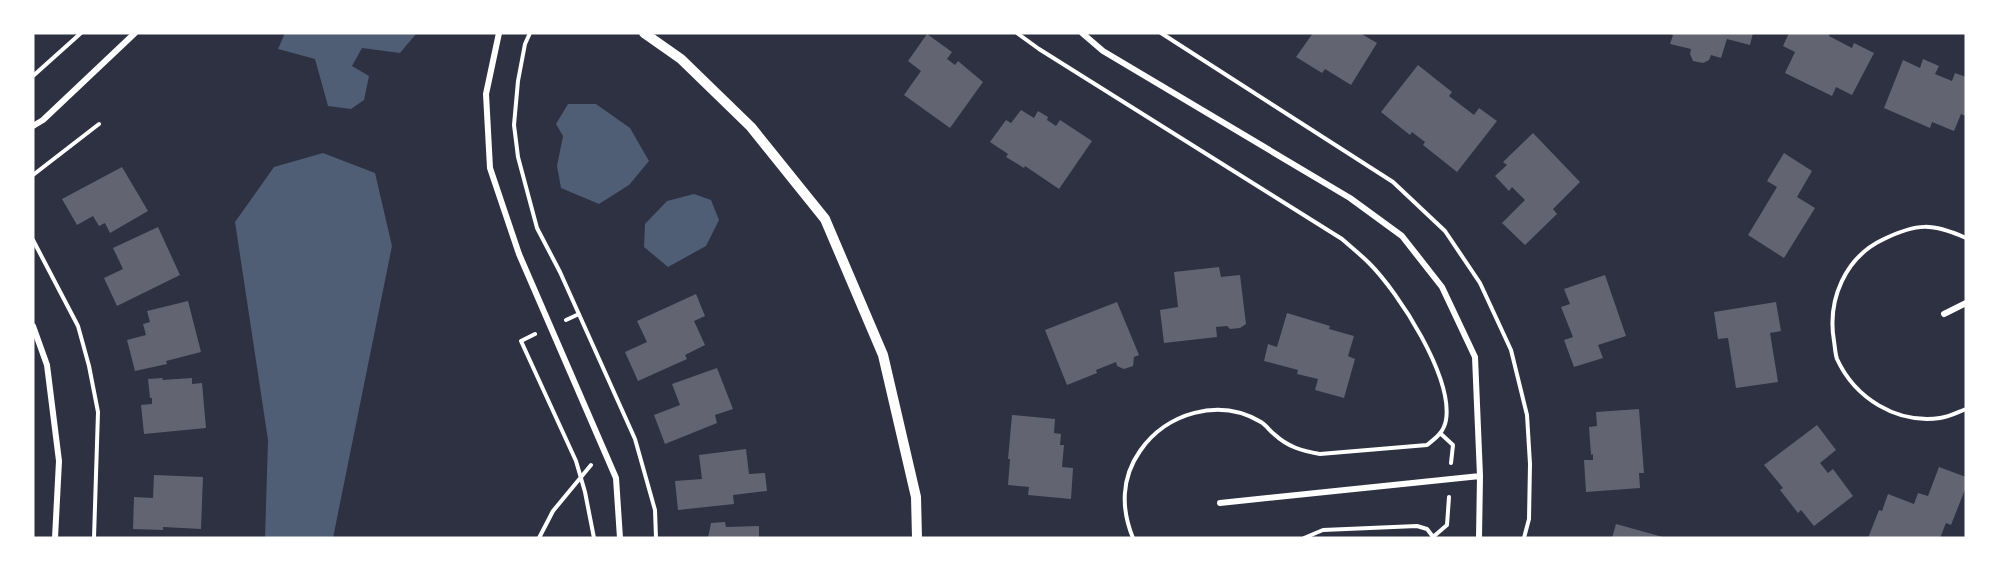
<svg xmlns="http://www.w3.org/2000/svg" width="1999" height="571" viewBox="0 0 1999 571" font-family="Cabin,sans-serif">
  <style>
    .water { fill: #4f5d75 }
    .building { fill: #626471 }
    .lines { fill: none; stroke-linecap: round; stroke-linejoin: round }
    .path { stroke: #fff; stroke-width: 4 }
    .minor { stroke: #fff; stroke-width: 6 }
    .tertiary { stroke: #fff; stroke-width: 10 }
  </style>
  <rect width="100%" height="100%" fill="#2d3142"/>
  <path class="water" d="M285 33H416V34L400 53 362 48 352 66 369 76 364 100 351 109 328 106 315 59 278 49Z
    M568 104H596L630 128 649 161 629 185 599 204 561 188 557 166 563 136 556 124Z
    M323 153 375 173 392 246 333 538H265L268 440 235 222 274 167Z
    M694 194 711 200 719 220 706 246 668 267 644 247 645 224 667 201Z"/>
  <path class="building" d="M1313 33H1360L1377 43 1351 85 1325 69 1322 73 1296 57Z
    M1669 33H1753L1750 45 1727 39 1721 58 1711 55 1709 60 1703 63 1693 61 1690 54 1691 49 1670 44 1673 35Z
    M1789 33H1830L1829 36 1852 48 1854 43 1874 53 1852 95 1836 87 1832 96 1785 73 1795 52 1783 46Z
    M927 34 952 52 947 59 955 65 958 61 983 82 950 128 904 95 921 71 908 61Z
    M1923 59 1939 66 1935 74 1952 81 1955 73 1966 77V116L1961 114 1954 131 1932 122 1930 128 1884 108 1903 60 1920 68Z
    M1418 65 1452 92 1449 96 1474 115 1479 108 1497 121 1457 172 1423 145 1425 142 1412 132 1410 135 1381 112Z
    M1021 110 1034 118 1038 111 1048 117 1047 120 1056 126 1060 120 1092 141 1059 189 1025 166 1024 168 1006 157 1008 154 990 142 1006 120 1011 123Z
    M1533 133 1580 182 1553 209 1557 214 1525 245 1502 223 1525 200 1512 187 1509 191 1495 176 1507 165 1503 162Z
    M1784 153 1812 171 1797 197 1815 208 1784 258 1748 235 1777 187 1767 181Z
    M122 167 148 211 110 233 105 223 99 226 93 216 77 225 62 199Z
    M158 227 180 275 117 306 104 278 123 269 113 248Z
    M1219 267 1221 277 1240 275 1246 324 1240 328 1230 329 1227 326 1216 327 1217 337 1164 343 1160 310 1178 307 1174 272Z
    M1605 275 1626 336 1598 345 1603 358 1574 367 1564 340 1573 337 1561 307 1570 304 1564 289Z
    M696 294 705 316 694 321 705 345 685 355 687 359 638 381 625 352 647 342 637 321Z
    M188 301 201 352 166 361 167 364 135 371 127 340 146 335 143 324 150 322 147 311Z
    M1117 302 1139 355 1134 357 1133 366 1124 369 1117 366 1116 362 1096 370 1097 373 1067 385 1045 330Z
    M1776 302 1781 331 1770 333 1778 382 1736 388 1728 338 1718 339 1714 312Z
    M1287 313 1330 326 1329 329 1354 336 1348 356 1355 359 1344 398 1315 390 1318 379 1297 374 1298 370 1264 361 1268 344 1277 347Z
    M717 368 733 409 715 415 717 423 665 444 654 415 680 405 672 384Z
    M163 378 162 380 192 378V384L202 383 206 428 144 434 141 405 152 404V398H150L148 379Z
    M1639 409 1644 473H1639L1640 488 1586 492 1584 460H1593V454L1591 455 1589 427 1597 426 1596 412Z
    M1012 415 1055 419 1054 433 1061 434 1060 445H1064L1062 467 1073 468 1071 499 1028 495 1029 487 1008 485 1010 459H1008Z
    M1817 425 1836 450 1820 463 1828 473 1833 469 1853 496 1814 526 1801 510 1798 513 1780 490 1783 488 1764 465Z
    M746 449 749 474 765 473 767 491 733 495 734 504 678 510 675 481 702 479 699 455Z
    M1939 467 1966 477V487L1951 525 1946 523 1940 538H1868L1879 510 1882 511 1888 494 1914 504 1918 493 1928 496Z
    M154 475 203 477 201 529 163 527V530L133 529 134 497 153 498Z
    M725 522 726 527 759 526V538H708L711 523Z
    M1616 524 1663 537V538H1612Z"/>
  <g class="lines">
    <path class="path" d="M530 33 525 44 518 81 514 125 518 157 537 228 560 272 635 439 655 510 656 538
      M1017 33 1039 49 1342 239C1351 247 1361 255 1369 263 1399 293 1453 377 1446 420 1444 432 1436 438 1427 445L1320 454C1302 451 1288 447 1274 434 1270 431 1266 425 1261 422 1219 397 1166 413 1140 451 1121 478 1121 509 1133 538
      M1161 33 1393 182 1445 231 1480 283 1511 350 1527 415 1530 464 1529 519 1524 538
      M33 76 81 33
      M33 175 99 124
      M1966 238C1932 223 1917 223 1884 239 1845 257 1827 300 1834 341 1835 347 1835 353 1837 359 1855 398 1896 424 1940 418 1949 417 1958 412 1966 409
      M33 240 78 326 89 366 98 412 94 538
      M566 320 579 314
      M535 334 521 341 576 461 585 492 594 538
      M1440 433 1453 445 1451 463
      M1433 537 1447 525 1449 497
      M539 538 553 511 591 465
      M1304 538 1323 530 1417 526 1427 529 1434 538"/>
    <path class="minor" d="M499 33 486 94 490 168 519 254 616 478 620 538
      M1082 33 1103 51 1350 198 1402 236 1442 287 1475 357 1480 476 1479 538
      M33 126 43 120 135 33
      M1944 314 1966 303
      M33 326 47 365 59 461 55 538
      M1220 503 1480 476"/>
    <path class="tertiary" d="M644 33 681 59 751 127 825 219 883 355 916 497 917 538"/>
  </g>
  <rect width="1999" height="571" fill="none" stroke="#ffffff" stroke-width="69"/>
</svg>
